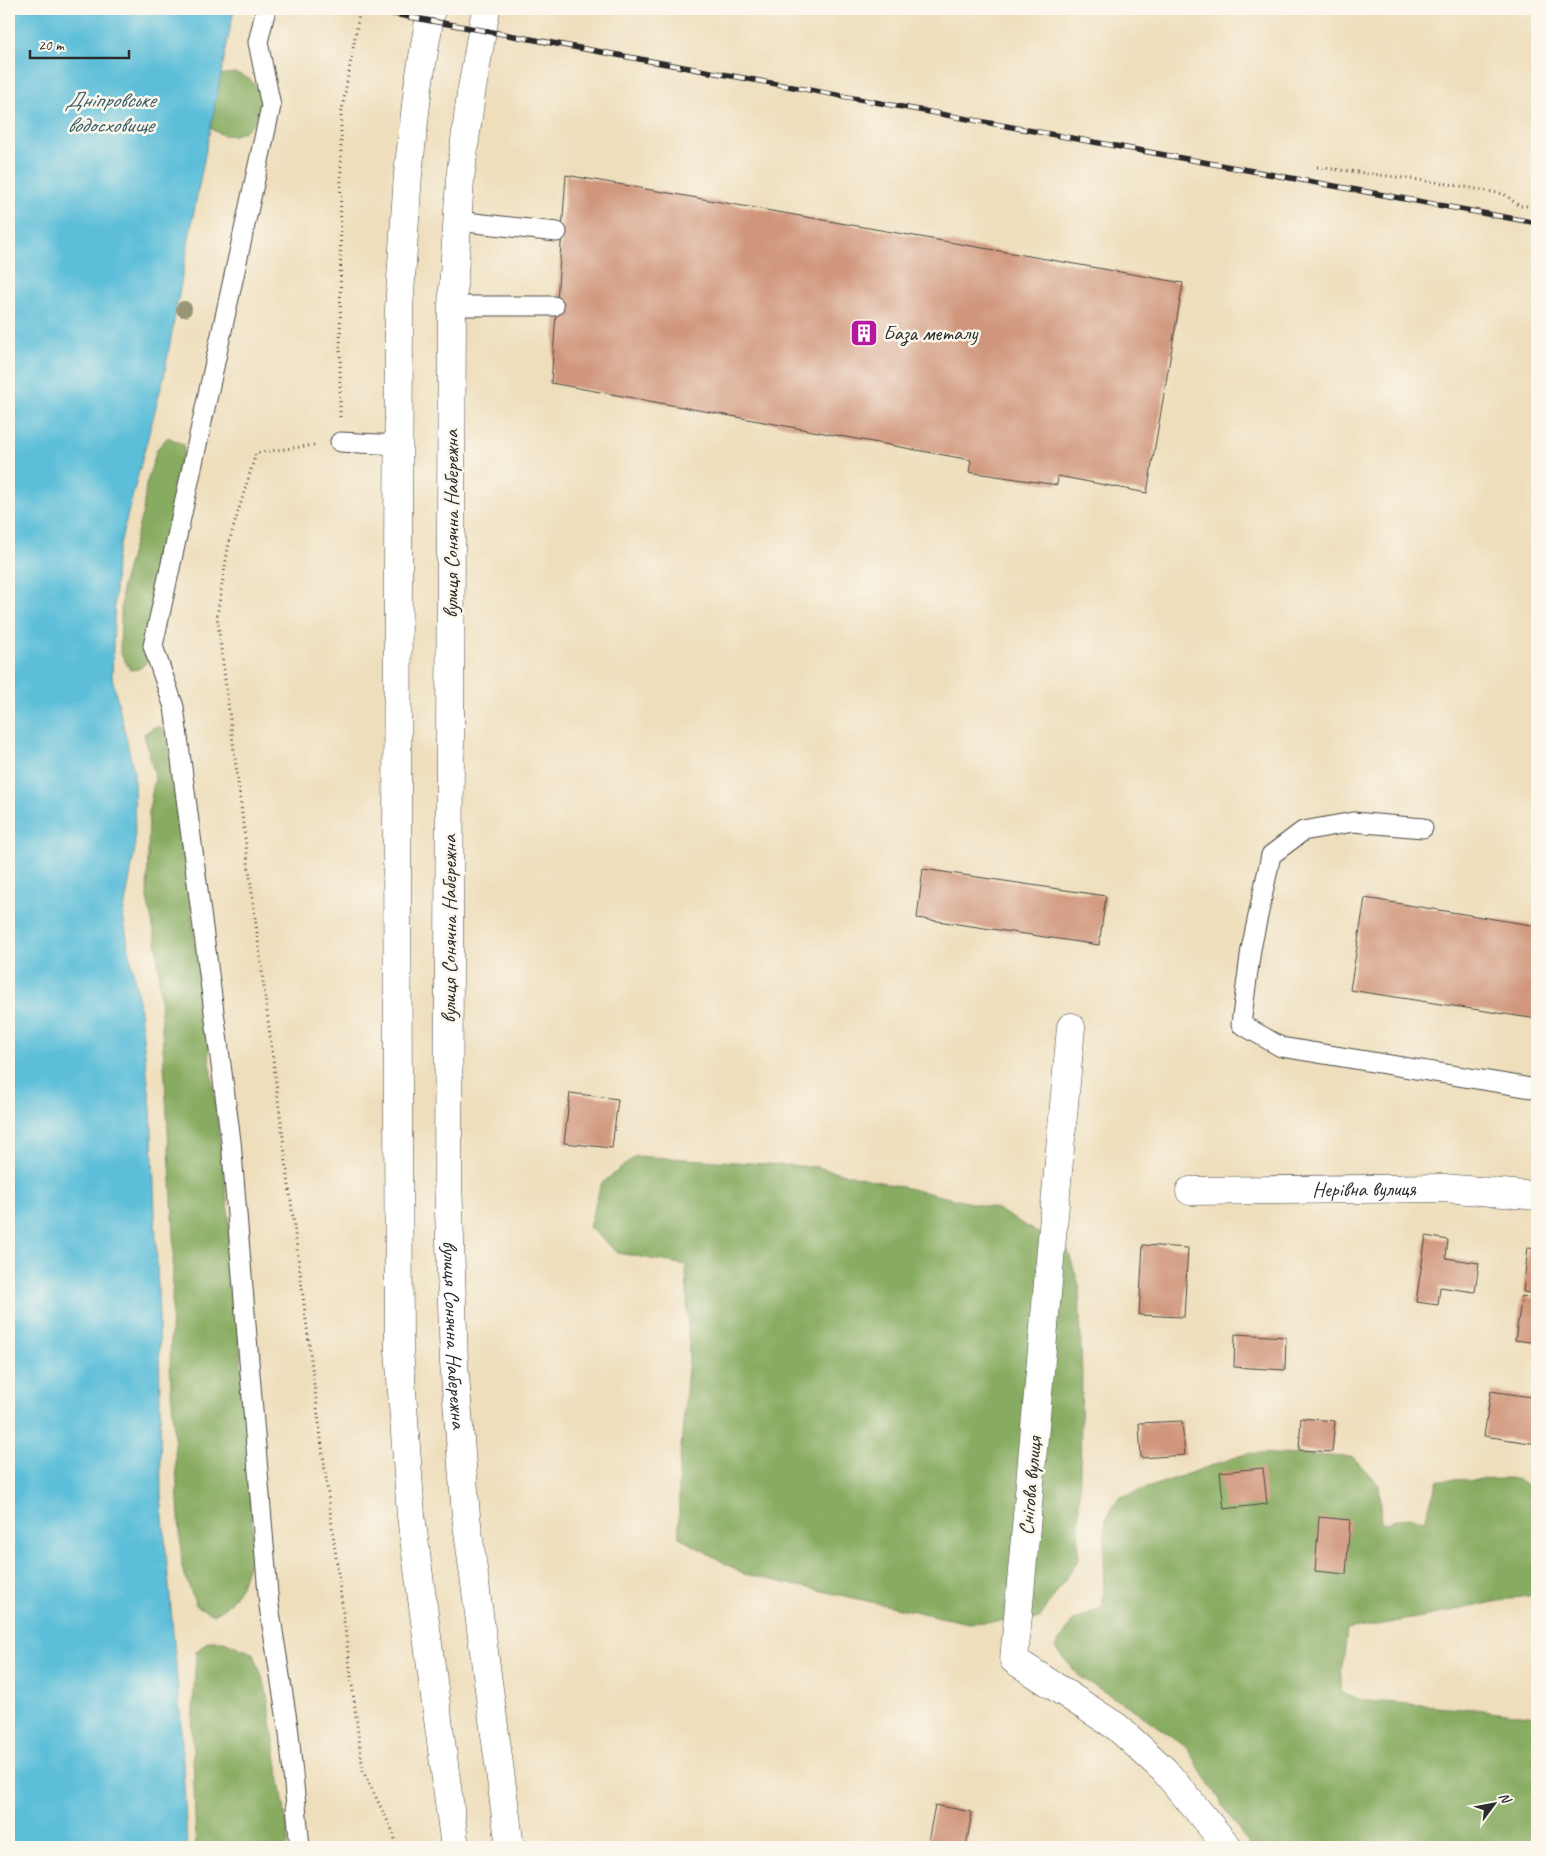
<svg xmlns="http://www.w3.org/2000/svg" width="1546" height="1856" viewBox="0 0 1546 1856" font-family="Caveat,sans-serif">
  <style>
    .forest { fill: #87ab60; stroke: #596b46 }
    .water { fill: #5bbed9; stroke: #437482 }
    .building { fill: #d0967b }
    .lines { fill: none; stroke-linecap: round; stroke-linejoin: round }
    .service-casing { stroke: #484641; stroke-width: 21 }
    .minor-casing { stroke: #484641; stroke-width: 29 }
    .primary-casing { stroke: #484641; stroke-width: 29 }
    .path { stroke: #484641; stroke-width: 3; stroke-dasharray: 1 4; stroke-linecap: butt }
    .service { stroke: #fff; stroke-width: 19 }
    .minor { stroke: #fff; stroke-width: 28 }
    .primary { stroke: #fff; stroke-width: 28 }
    .rail-casing { stroke: #2b2b2b; stroke-width: 5.5 }
    .rail { stroke: #fbf7ec; stroke-width: 4; stroke-dasharray: 11; stroke-linecap: butt }
    .tree { fill: #989577 }
    .labels { text-anchor: middle; dominant-baseline: central; stroke-width: 5; stroke-linejoin: round; paint-order: stroke }
    .poi-label { font-size: 21px; fill: #2b2b2b; stroke: #fbf7ec; text-anchor: start }
    .street-label { font-size: 21px; fill: #2b2b2b; stroke: #fbf7ec }
    .water-label { font-size: 22px; font-style: italic; fill: #3c5e68; stroke: #fbf7ec }
  </style>
  <rect width="100%" height="100%" fill="#fbf7ec"/>
  <filter id="ink" filterUnits="userSpaceOnUse"><feTurbulence type="fractalNoise" baseFrequency=".02" numOctaves="2"/><feDisplacementMap in="SourceGraphic" scale="10" xChannelSelector="R" yChannelSelector="G"/><feConvolveMatrix kernelMatrix="1 2 1 2 8 2 1 2 1" color-interpolation-filters="sRGB"/></filter>
  <filter id="wash" filterUnits="userSpaceOnUse"><feTurbulence type="fractalNoise" baseFrequency=".0096" numOctaves="4" result="noise"/><feDisplacementMap in="SourceGraphic" scale="20" xChannelSelector="R" yChannelSelector="G"/><feGaussianBlur stdDeviation="1.12" result="paint"/><feColorMatrix in="noise" values="0 0 0 0 0 0 0 0 0 0 0 0 0 0 0 0 0 1.4 0 .05"/><feComposite in="paint" operator="in"/></filter>
  <g filter="url(#wash)">
    <rect width="100%" height="100%" fill="#eedebc"/>
    <path class="forest" d="M234 73C238 74 245 76 249 79 279 102 245 152 213 130 209 127 206 122 202 118L217 75Z
      M168 437 184 445 183 474 146 639 147 662 139 669 130 670 120 652 122 587 143 511 146 485 157 449Z
      M154 727H161L171 747 228 1207 244 1393 254 1547 241 1586 229 1604 213 1615 196 1605 182 1568 170 1369 174 1233 157 946 147 898 149 809 155 777 144 734Z
      M636 1156 816 1167 997 1209 1068 1251 1079 1285 1082 1376 1078 1560 1039 1619 968 1623 744 1574 679 1537V1469L689 1358 686 1265 618 1253 589 1227 601 1184Z
      M1248 1453 1353 1457 1379 1485 1381 1524 1408 1517 1425 1520 1438 1480 1516 1479 1537 1492V1595L1513 1598 1423 1617 1347 1630 1340 1692 1358 1700 1475 1709 1537 1717V1847H1250L1186 1747 1133 1709 1081 1678 1055 1648 1073 1621 1103 1607 1105 1522 1118 1498Z
      M208 1641H224L254 1654 266 1688 288 1833V1847H196L192 1727 196 1652Z"/>
    <path class="water" d="M9 9H234L198 190 164 376 116 559 112 677 134 772 135 849 123 916 139 1003 151 1108 159 1318 161 1495 181 1723 187 1847H9Z"/>
    <g id="blocks">
      <path class="building" d="M752 9H774L772 14Z
        M566 175 1183 283 1147 493 1058 476 1057 485 969 472 971 460 551 383Z
        M923 869 1106 896 1099 945 917 918Z
        M1365 898 1537 926V1019L1350 990Z
        M570 1093 618 1099 612 1148 564 1143Z
        M1426 1236 1448 1240 1446 1258 1479 1263 1475 1292 1440 1287 1438 1305 1416 1302Z
        M1143 1245 1188 1248 1184 1317 1139 1315Z
        M1528 1247 1537 1248V1294L1523 1292Z
        M1522 1296 1537 1298V1343L1515 1340Z
        M1235 1334 1286 1337 1285 1370 1234 1367Z
        M1491 1391 1537 1398V1444L1484 1436Z
        M1301 1418 1335 1421 1332 1452 1299 1450Z
        M1182 1421 1185 1455 1141 1458 1139 1423Z
        M1263 1468 1267 1504 1224 1509 1220 1472Z
        M1319 1517 1350 1520 1346 1574 1315 1571Z
        M935 1805 972 1812 966 1847H927Z
        M694 1843V1847H669V1846Z"/>
    </g>
  </g>
  <g filter="url(#ink)">
    <use href="#blocks" fill-opacity="0" stroke="#484641" stroke-width="1"/>
    <g class="lines">
      <g class="service-casing">
        <path id="service" d="M266 9 258 42 271 106 153 646 174 707 231 1141 269 1606 289 1733 300 1847
          M457 221 557 232
          M452 306H554
          M340 442 398 445
          M1423 828 1353 822 1303 831 1271 855 1251 949 1241 1024 1281 1047 1537 1089"/>
      </g>
      <g class="minor-casing">
        <g id="minor">
          <path d="M1071 1027 1014 1660 1117 1727 1164 1770 1228 1847"/>
          <path id="s1" d="M1190 1191 1444 1188 1537 1196"/>
        </g>
      </g>
      <g class="primary-casing">
        <g id="primary">
          <path d="M431 9 418 87 408 174 399 309 397 841 399 1350 411 1516 455 1847"/>
          <path id="s2" d="M486 9 471 94 460 179 452 306 448 1179 454 1363 466 1516 510 1847"/>
        </g>
      </g>
      <path class="path" d="M1317 167 1443 183 1504 194 1519 206H1537
        M340 417 341 116 360 9
        M314 445 256 453 229 542 217 616 363 1771 393 1832 397 1847"/>
      <use href="#service" class="service"/>
      <use href="#minor" class="minor"/>
      <use href="#primary" class="primary"/>
      <g class="rail-casing">
        <path id="rail" d="M366 9 1537 223"/>
      </g>
      <use href="#rail" class="rail"/>
    </g>
    <circle class="tree" cx="184" cy="309" r="8"/>
  </g>
  <defs>
    <g id="building-square" transform="scale(1.4375)"><rect x="-9" y="-9" width="18" height="18" rx="4" fill="#b5179e" stroke="#fbf7ec"/><path d="M-4-6H4V6H1V3H-1V6H-4ZM-2.5-4.3h1.7v1.8h-1.7ZM.8-4.3h1.7v1.8H.8ZM-2.5-1h1.7V.8h-1.7ZM.8-1h1.7V.8H.8Z" fill="#fff"/></g>
  </defs>
  <g fill-rule="evenodd">
    <use href="#building-square" x="864" y="333"/>
  </g>
  <g class="labels">
    <g class="poi-label">
      <text x="883" y="333">База металу</text>
    </g>
    <g class="street-label">
      <text transform="translate(451 524) rotate(-90)">вулиця Сонячна Набережна</text>
      <text transform="translate(449 929) rotate(-90)">вулиця Сонячна Набережна</text>
      <text stroke="none"><textPath href="#s1" startOffset="174">Нерівна вулиця</textPath></text>
      <text stroke="none"><textPath href="#s2" startOffset="1328">вулиця Сонячна Набережна</textPath></text>
      <text transform="translate(1030 1486) rotate(-85)">Снігова вулиця</text>
    </g>
    <g class="water-label">
      <text x="110" y="100">Дніпровське<tspan x="110" dy="25">водосховище</tspan></text>
    </g>
  </g>
  <rect width="1546" height="1856" fill="none" stroke="#fbf7ec" stroke-width="30"/>
  <g transform="translate(1494 1804) rotate(58)" stroke="#fbf7ec" stroke-width="4" paint-order="stroke">
  <path d="M0-4L9 19L0 12L-9 19Z" fill="#2b2b2b"/>
  <text y="-8" font-size="14" font-weight="bold" text-anchor="middle" fill="#2b2b2b">N</text>
  </g>
  <path d="M30 50v8h99v-8" fill="none" stroke="#2b2b2b" stroke-width="2.5"/>
  <text x="38" y="50" font-size="15" fill="#2b2b2b" stroke="#fbf7ec" stroke-width="4" paint-order="stroke">20 m</text>
</svg>
